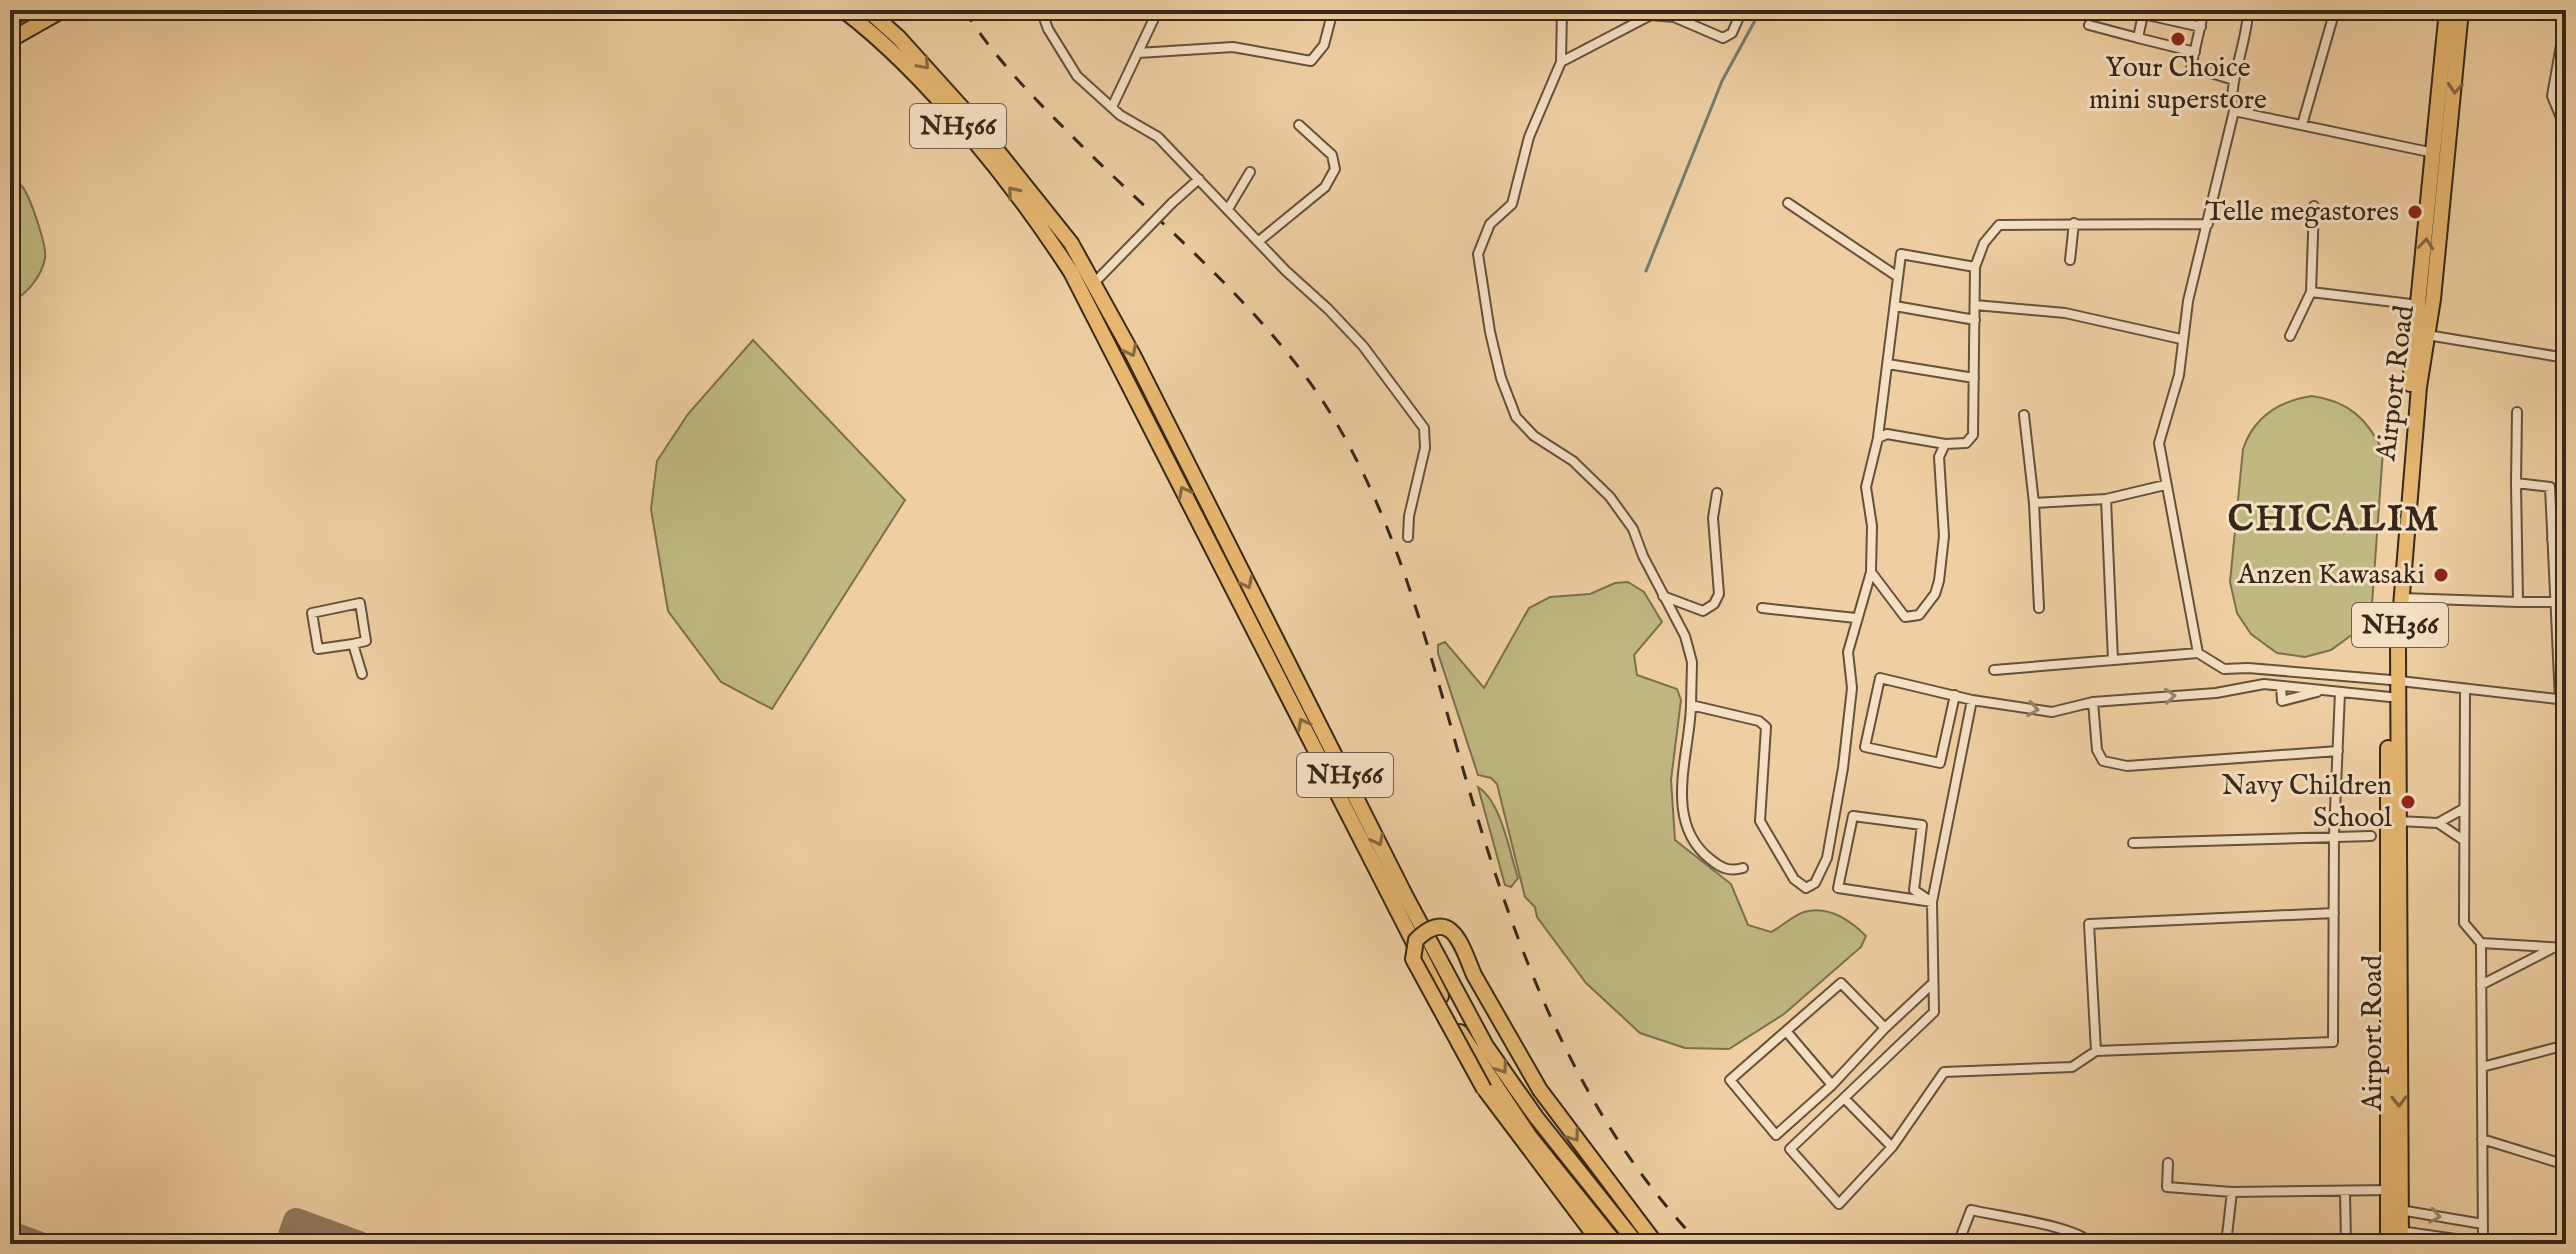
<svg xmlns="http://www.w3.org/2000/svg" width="2576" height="1254" viewBox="0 0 2576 1254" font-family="'IM FELL English',serif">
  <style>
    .green { fill: #bfb981; stroke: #7a704d; stroke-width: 2 }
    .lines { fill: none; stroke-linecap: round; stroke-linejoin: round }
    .stream { stroke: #727d6e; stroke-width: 3 }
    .taxiway { stroke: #927b5e; stroke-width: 26 }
    .minor-casing { stroke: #64513b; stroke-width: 12 }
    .trunk-casing { stroke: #352719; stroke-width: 18 }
    .minor { stroke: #f5e0c3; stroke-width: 8 }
    .trunk { stroke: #e8b871; stroke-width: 14 }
    .rail { stroke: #352719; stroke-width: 3; stroke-dasharray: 14 14; stroke-linecap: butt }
    .minor-bridge-casing { stroke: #64513b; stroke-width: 12; stroke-linecap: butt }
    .trunk-bridge-casing { stroke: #352719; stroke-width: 18; stroke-linecap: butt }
    .minor-bridge { stroke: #f5e0c3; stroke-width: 8 }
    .trunk-bridge { stroke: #e8b871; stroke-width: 14 }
    .oneway { stroke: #866841 }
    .oneway2 { stroke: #95846e }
    .poi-dot { fill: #8f2418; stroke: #f5e0c3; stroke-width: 3 }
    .labels { text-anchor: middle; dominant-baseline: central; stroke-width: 6; stroke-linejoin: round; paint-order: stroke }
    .shield { fill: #f5e0c3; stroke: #6f5e4c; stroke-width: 2 }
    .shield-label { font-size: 26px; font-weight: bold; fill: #352719 }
    .poi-label { font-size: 28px; fill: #352719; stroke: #f5e0c3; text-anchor: end }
    .street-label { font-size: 28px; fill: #352719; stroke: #f5e0c3 }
    .district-label { font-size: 36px; font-weight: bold; letter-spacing: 2px; fill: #352719; stroke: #f5e0c3 }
  </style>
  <rect width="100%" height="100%" fill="#efcfa2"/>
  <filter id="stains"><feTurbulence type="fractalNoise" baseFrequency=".0025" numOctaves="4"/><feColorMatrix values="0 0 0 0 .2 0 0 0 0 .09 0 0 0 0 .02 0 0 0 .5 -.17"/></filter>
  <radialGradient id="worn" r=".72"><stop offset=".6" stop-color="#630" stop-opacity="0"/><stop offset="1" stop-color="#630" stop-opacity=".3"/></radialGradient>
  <path class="green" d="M10 179C11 180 21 185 21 185 30 195 47 246 45 258 42 276 26 296 10 302Z
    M753 340 905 500 772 709 721 682 668 611 651 509 657 461 688 414Z
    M2312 396C2349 401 2367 419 2383 451L2372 604 2357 631 2331 650 2305 657 2277 653 2251 634 2237 613 2230 582 2243 449C2254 417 2279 401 2312 396Z
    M1628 582 1644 592 1662 622 1634 655 1637 675 1677 689 1681 700 1671 780 1675 840 1731 884 1748 925 1771 932C1781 927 1794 915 1804 912 1828 905 1850 920 1866 936L1861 947 1784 1014 1729 1049 1685 1048 1640 1033 1586 983 1537 917 1535 907 1525 897 1497 784 1491 778 1478 775 1438 653V645L1445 642 1484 688 1529 608 1550 597 1590 594 1615 583Z
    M1478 787C1501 801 1509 851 1518 878L1511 887 1505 885Z"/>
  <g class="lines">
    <path class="stream" d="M1646 271 1722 81 1758 15 1766 10"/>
    <path class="taxiway" d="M10 1234 38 1244
      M288 1244 296 1221 359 1244"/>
    <g class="minor-casing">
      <path id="minor" d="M1041 10 1048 29 1077 76 1120 115 1158 137 1286 271 1328 309 1363 346 1424 428 1425 448 1409 516 1408 537
        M1562 10 1561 62 1529 137 1512 204 1490 224 1478 254 1490 332 1501 378 1516 417 1534 436 1573 461 1610 497 1633 529 1643 556 1685 636 1692 662 1691 705 1759 721 1766 727 1760 821 1794 879 1806 888 1815 883 1827 858 1843 768 1852 688 1848 652 1871 572 1872 526 1866 487 1878 438 1887 434 1945 444
        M2204 10 2191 67 2234 80
        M2248 10C2248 42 2226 87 2234 111L2434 153
        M2566 17 2552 96 2566 130
        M2089 25 2138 38
        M2195 52 2138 38 2143 14 2201 27
        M1138 53 1233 47 1311 61 1324 45 1333 10
        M1561 62 1651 15 1674 17 1723 38 1732 33 1742 10
        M1112 107 1158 10
        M2234 111 2188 301 2179 375 2159 443 2198 653 2224 669 2248 668 2391 680 2566 700
        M2302 125 2335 10
        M2566 181 2562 208 2566 217
        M1172 203 1199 179
        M1788 203 1898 277
        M1228 209 1250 172
        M1259 241 1325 187 1335 169 1332 155 1299 125
        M2070 260 2074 223
        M1094 283 1135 241
        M2311 292 2419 305
        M1975 305 2065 313 2181 339
        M1895 306 1975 320
        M2427 335 2566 358
        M2290 336 2311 292 2314 206
        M1888 364 1974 378
        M2517 412 2516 483 2550 487 2560 699
        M2024 415 2034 503
        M1878 437 1901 254 1975 267
        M2516 483 2518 602H2555
        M2106 499 2113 660
        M2552 539 2566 538
        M1871 572 1905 617 1919 615 1935 594 1939 581 1944 536 1939 457 1945 444 1966 443 1973 435 1975 267 1984 243 1999 225 2208 224
        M1663 596 1703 611 1714 604 1719 594 1713 518 1717 493
        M2402 598 2518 602
        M1762 608 1856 618
        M2039 608 2034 503 2106 499 2165 485
        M353 644 366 641 360 603 312 613 318 649 353 644 362 674
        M1994 670 2198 653
        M2281 686 2282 701 2317 692
        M2465 691 2464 923 2481 943 2566 948
        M1955 695 1940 763 1865 747 1880 678 1972 700 2052 712 2093 702 2216 693 2264 684 2390 697
        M1972 700 1932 902 1934 1012 1844 1098 1892 1147 1944 1072 2072 1067 2096 1051 2333 1042 2334 835 2340 692
        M2093 702 2097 750 2103 761 2127 766 2338 751
        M1691 705C1690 754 1662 821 1710 859 1721 868 1729 872 1743 868
        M1853 816 1922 825 1914 890 1932 902 1838 888Z
        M2398 821 2438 823 2462 839
        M2438 823 2463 809
        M2133 843 2371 836
        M2481 943 2483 1244
        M2481 985 2551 949
        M1885 1028 1832 1085 1776 1135 1730 1080 1841 983 1885 1028 1931 985
        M1786 1031 1832 1085
        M2096 1051 2089 924 2334 913
        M2482 1067 2566 1045
        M1844 1098 1790 1149 1839 1204 1892 1147
        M2482 1139 2566 1165
        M2168 1163 2167 1187 2232 1192 2392 1190
        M2345 1191 2346 1244
        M2400 1210 2483 1224
        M2400 1231 2483 1243
        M1958 1244 1971 1210C1996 1216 2079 1226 2091 1244
        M2226 1244 2232 1192"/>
    </g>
    <g class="trunk-casing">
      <path id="trunk" d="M843 10C926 73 1014 184 1071 272L1441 996
        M868 10 899 38 972 119 1071 243 1133 355 1405 895 1486 1046 1536 1117 1637 1244
        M10 19 26 10
        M10 40 63 10
        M2410 384 2447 10
        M1474 975 1540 1090 1656 1244
        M1460 1032 1530 1137 1616 1244
        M1486 1091 1601 1244
        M2388 1244V748
        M2401 1244 2398 643 2419 387 2433 299 2461 10"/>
    </g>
    <use href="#minor" class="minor"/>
    <use href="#trunk" class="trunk"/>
    <path class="rail" d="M964 10C992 54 1027 91 1064 128 1155 221 1271 311 1337 424 1401 534 1430 655 1465 776 1515 947 1575 1113 1700 1244"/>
    <g class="minor-bridge-casing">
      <path id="minor-bridge" d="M1135 241 1172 203"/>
    </g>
    <g class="trunk-bridge-casing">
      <path id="trunk-bridge" d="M1474 975C1462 947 1452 905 1416 940L1413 959 1484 1089"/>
    </g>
    <use href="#minor-bridge" class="minor-bridge"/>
    <use href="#trunk-bridge" class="trunk-bridge"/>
  </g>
  <defs><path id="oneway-chevron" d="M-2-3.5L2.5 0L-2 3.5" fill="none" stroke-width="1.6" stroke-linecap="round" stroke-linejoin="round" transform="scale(2)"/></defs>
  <g class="oneway">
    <use href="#oneway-chevron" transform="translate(924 64) rotate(48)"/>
    <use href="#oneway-chevron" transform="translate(2455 88) rotate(95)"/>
    <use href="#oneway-chevron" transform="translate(1013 192) rotate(-129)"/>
    <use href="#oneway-chevron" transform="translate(2426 244) rotate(-84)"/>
    <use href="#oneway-chevron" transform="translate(1131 351) rotate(63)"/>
    <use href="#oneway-chevron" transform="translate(1184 492) rotate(-117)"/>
    <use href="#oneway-chevron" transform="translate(1247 583) rotate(63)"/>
    <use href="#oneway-chevron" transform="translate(1303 724) rotate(-117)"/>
    <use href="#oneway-chevron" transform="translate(1378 840) rotate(63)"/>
    <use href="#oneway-chevron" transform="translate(1502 1068) rotate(55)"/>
    <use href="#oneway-chevron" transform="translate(2399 1101) rotate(89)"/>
    <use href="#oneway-chevron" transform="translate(1574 1136) rotate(54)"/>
  </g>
  <g class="oneway2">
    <use href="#oneway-chevron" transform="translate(2170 696) rotate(-4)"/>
    <use href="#oneway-chevron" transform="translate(2033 709) rotate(9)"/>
    <use href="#oneway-chevron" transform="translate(2435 1216) rotate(10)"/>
  </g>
  <g class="poi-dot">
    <circle cx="2178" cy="39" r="8"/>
    <circle cx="2415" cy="212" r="8"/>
    <circle cx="2441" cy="575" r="8"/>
    <circle cx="2408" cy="802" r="8"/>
  </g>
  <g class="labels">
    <g class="shield">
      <rect x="910" y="104" width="96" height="44" rx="6"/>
      <rect x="2352" y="603" width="96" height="44" rx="6"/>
      <rect x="1297" y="753" width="96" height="44" rx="6"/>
    </g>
    <g class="shield-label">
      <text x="958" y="126">NH566</text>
      <text x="2400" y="625">NH366</text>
      <text x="1345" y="775">NH566</text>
    </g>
    <g class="poi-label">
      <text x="2178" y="68" text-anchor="middle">Your Choice<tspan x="2178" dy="32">mini superstore</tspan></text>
      <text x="2399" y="212">Telle megastores</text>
      <text x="2425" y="575">Anzen Kawasaki</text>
      <text x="2392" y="786">Navy Children<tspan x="2392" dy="32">School</tspan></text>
    </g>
    <g class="street-label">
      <text transform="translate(2396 383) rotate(-83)">Airport Road</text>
      <text transform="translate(2373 1033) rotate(-90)">Airport Road</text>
    </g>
    <g class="district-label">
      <text x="2334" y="520">CHICALIM</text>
    </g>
  </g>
  <rect width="2576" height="1254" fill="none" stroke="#efcfa2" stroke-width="40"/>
  <rect x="12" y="12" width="2552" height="1230" fill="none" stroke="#352719" stroke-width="4"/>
  <rect x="20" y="20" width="2536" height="1214" fill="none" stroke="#352719" stroke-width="2"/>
  <rect width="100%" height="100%" filter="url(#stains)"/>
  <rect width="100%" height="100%" fill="url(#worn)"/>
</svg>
